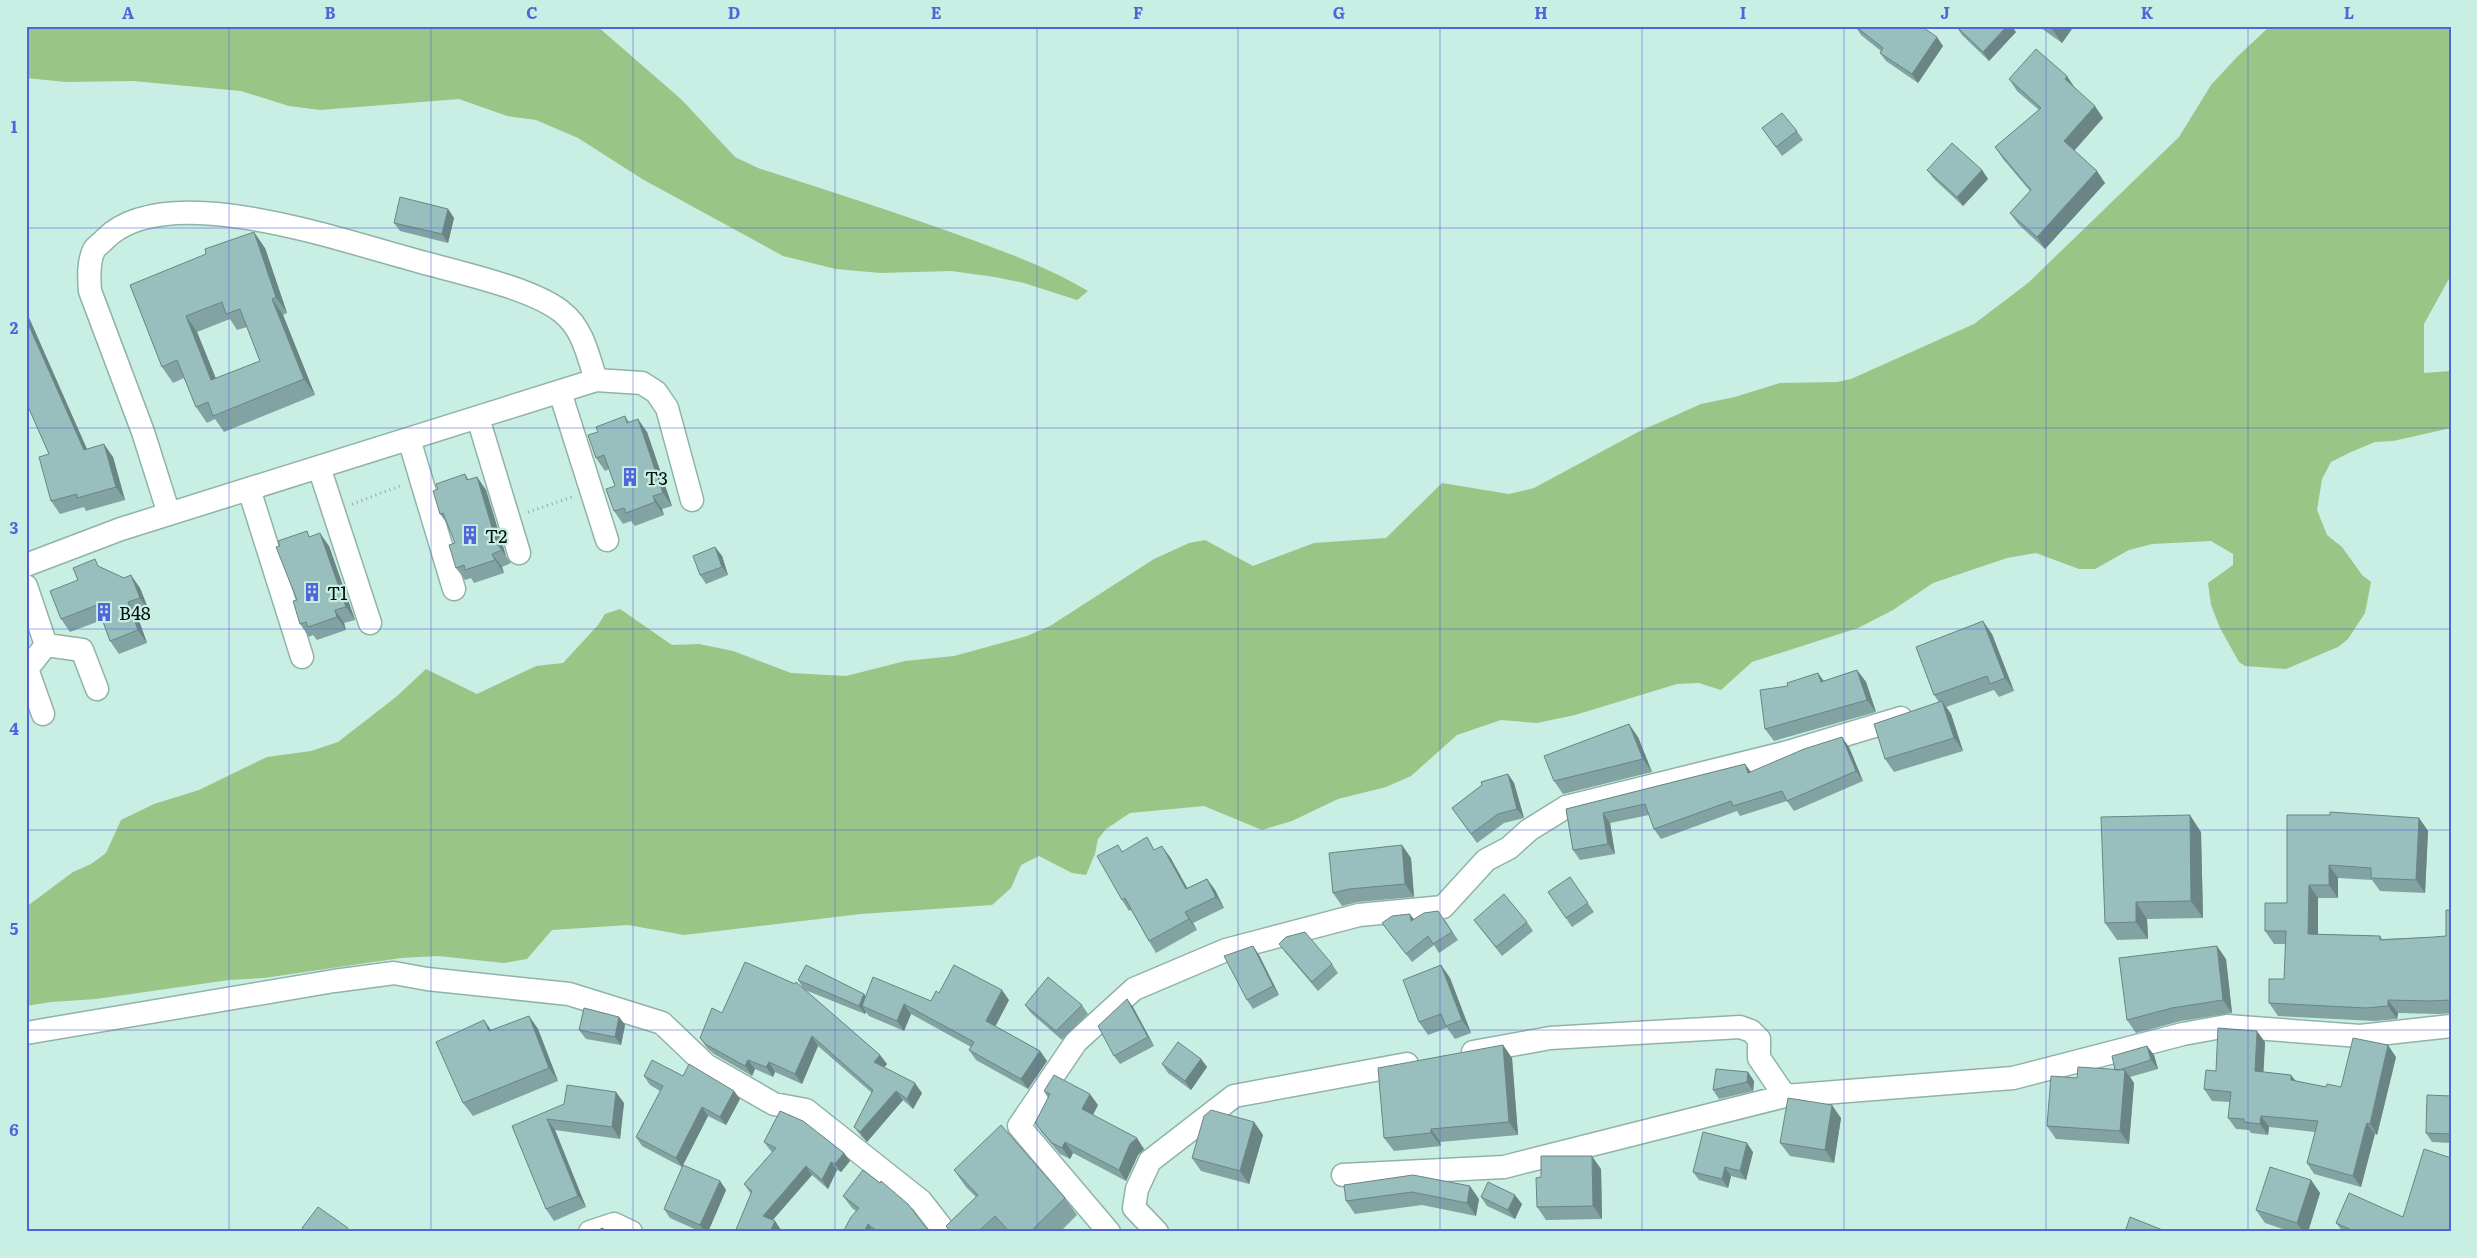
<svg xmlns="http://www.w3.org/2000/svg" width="2477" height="1258" viewBox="0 0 2477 1258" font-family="Literata,serif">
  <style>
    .forest { fill: #9bc487 }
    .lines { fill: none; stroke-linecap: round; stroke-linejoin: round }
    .minor-casing { stroke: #90b3a9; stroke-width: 25 }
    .path { stroke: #8eaba3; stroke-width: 3; stroke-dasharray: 1 4; stroke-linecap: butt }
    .minor { stroke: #fff; stroke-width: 22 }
    .wall { fill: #83a3a3; fill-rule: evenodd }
    .shaded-wall { fill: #6a8584 }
    .building { fill: #98bebd; stroke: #6a8584; fill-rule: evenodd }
    .grid { fill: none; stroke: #5164d9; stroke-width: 1; stroke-opacity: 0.55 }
    .labels { text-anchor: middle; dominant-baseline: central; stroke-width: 4.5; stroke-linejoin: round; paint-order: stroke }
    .poi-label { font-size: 18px; fill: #05110e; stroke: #c9eee3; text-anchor: start }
    .neatline { fill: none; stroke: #5164d9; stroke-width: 2 }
    .grid-label { font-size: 16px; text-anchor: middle; font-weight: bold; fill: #5164d9 }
  </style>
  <rect width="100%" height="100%" fill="#c9eee3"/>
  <path class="forest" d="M26 26H597L682 100 735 157 758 168C831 192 905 215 978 242 1016 256 1053 270 1088 291L1077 300 1024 283 995 277 951 271 880 273 836 269 783 256 644 180 578 138 536 120 507 116 459 99 320 110 289 106 241 91 133 81 66 82 26 78Z
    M2270 26H2451V275L2424 324V373L2451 371V428L2393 441 2375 442 2351 452 2331 462 2322 479 2317 510 2327 535 2342 547 2362 575 2371 582 2365 613 2348 639 2338 647 2286 669 2245 666 2239 662 2220 628 2211 605 2208 583 2233 565V554L2211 541 2152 544 2129 550 2095 569H2079L2036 553 2007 558 1933 583 1893 610 1858 628 1752 662 1721 690 1699 683 1677 684 1575 715 1537 723 1501 720 1457 735 1411 776 1386 787 1338 799 1292 821 1262 830 1204 806 1130 813 1106 829 1098 839 1095 854 1086 875 1072 873 1039 856 1021 865 1011 888 992 905 861 914 684 935 628 925 552 930 527 959 504 963 438 956 401 958 264 978 229 980 96 999 51 1002 26 1006V907L73 872 91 864 106 853 121 820 154 804 199 790 267 757 311 751 338 742 396 697 426 669 477 694 536 666 563 663 598 625 605 614 620 609 672 645 699 644 733 651 791 673 846 676 905 661 954 656 1027 636 1050 626 1154 559 1189 543 1205 540 1253 566 1314 543 1386 538 1442 483 1509 494 1534 488 1638 432 1701 404 1735 397 1780 383 1837 382 1851 379 1974 324 2028 283 2179 137 2211 85 2237 57Z"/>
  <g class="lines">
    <g class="minor-casing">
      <path id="minor" d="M560 392 607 540
        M478 418 519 553
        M409 439 454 589
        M319 467 370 623
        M249 489 302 657
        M169 514 143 432 90 291C89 278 88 262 94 250 96 246 102 243 105 239 165 179 333 238 407 258 447 270 533 287 563 313 583 329 588 356 596 380
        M26 565 121 529 596 380 642 383 656 392 667 408 692 500
        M26 586 46 645
        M43 714 27 669 46 645 82 650 97 689
        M26 1033 334 981 394 973 427 979 569 994 662 1023 706 1065 774 1104 806 1110 921 1201 945 1232
        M1473 1052 1550 1038 1740 1027 1751 1031 1759 1039V1058L1785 1096
        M1343 1175 1504 1167 1785 1096 2013 1078 2183 1034 2227 1026 2360 1036 2451 1026
        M590 1232 614 1224 631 1232
        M1109 1232 1019 1126 1076 1042 1134 989 1226 950 1359 915 1443 907 1486 860 1509 848 1529 830 1566 807 1788 752 1901 718
        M1157 1232 1134 1208 1137 1189 1150 1161 1234 1096 1407 1064"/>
    </g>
    <path class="path" d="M352 504 400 486
      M528 512 572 497"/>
    <use href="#minor" class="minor"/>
  </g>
  <path class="wall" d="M1855 26 1943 46 1918 83 1886 61 1880 53 1881 51 1861 35Z
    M1956 26 2016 32 1989 61 1962 35Z
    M2040 26H2074L2062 43 2041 28Z
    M2009 79 2075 89 2103 118 2074 151 2105 183 2045 249 2019 225 2010 213 2030 191 2003 159 1995 147 2039 110 2017 91Z
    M1762 128 1797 131 1803 140 1782 156Z
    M1927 170H1982L1988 179 1963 206 1934 179Z
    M448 209 454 218 448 243 400 231 394 223Z
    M265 248 287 313 283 315 315 395 224 432 215 419 207 423 196 407 184 378 173 383 162 367 130 285ZM230 319 237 330 247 327 260 361 216 379 197 332Z
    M26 311 87 449 113 457 125 500 86 511 84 507 60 514 51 501 49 454 26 402Z
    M625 416 629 422 647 432 672 506 662 509 664 515 635 526 631 521 623 524 614 511 615 486 609 469 605 471 596 458 598 432Z
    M465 474 469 480 477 477 486 490 506 556 511 563 502 567 504 573 474 583 471 578 465 580 456 568 455 543 448 525 440 514 438 489Z
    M311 536 329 546 355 620 344 623 346 630 317 640 313 635 309 637 300 624 297 600Z
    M715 547 722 556 728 575 706 584 700 575Z
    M101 568 140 588 149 611 137 615 147 643 119 654 110 641 102 620 70 632 61 619 78 580Z
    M1992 634 2014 691 1999 697 1994 690 1946 707 1951 714 1963 751 1894 772 1885 759 1939 702 1934 695Z
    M1857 670 1866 682 1876 712 1774 741 1765 729 1788 686 1818 673 1824 681Z
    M1638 737 1652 772 1563 794 1554 781Z
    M1849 747 1863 781 1794 811 1787 801 1740 816 1737 811 1661 839 1654 829 1649 815 1610 823 1615 854 1580 860 1573 850 1566 809 1745 764 1751 772Z
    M1508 774 1514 783 1524 818 1504 823 1477 843 1452 808Z
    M2287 815 2419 818 2428 831 2425 893 2380 891 2372 880 2338 878V898H2318V934L2380 936 2382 939 2434 937 2446 936 2451 910V1013L2439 1014 2398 1013 2397 1019 2375 1021 2278 1016 2269 1003 2284 979 2286 944H2274L2265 931 2287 903Z
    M2201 832 2203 918 2147 919 2148 939 2117 940 2105 923Z
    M1155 850 1170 857 1187 888 1207 879 1215 890 1224 908 1193 923 1197 930 1156 953 1149 941 1131 910 1129 911 1122 900V851Z
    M1411 858 1414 897 1358 902 1342 906 1333 893Z
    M1570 877 1594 912 1572 927 1548 892Z
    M1414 919 1445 920 1458 940 1439 953 1434 945 1412 962 1382 923Z
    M1474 920 1527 922 1533 931 1502 956Z
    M1279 944 1332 964 1338 973 1318 991 1285 952Z
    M1253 946 1259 955 1279 995 1253 1009 1247 1000Z
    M2226 959 2232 1013 2181 1021 2136 1033 2127 1020Z
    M1441 965 1450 978 1471 1033 1455 1039 1447 1028 1428 1035 1419 1022Z
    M798 980 864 994 866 996 931 1001 939 993 1009 1000 995 1026 1040 1051 1047 1061 1028 1089 976 1060 969 1050 971 1047 911 1014 904 1031 869 1016 866 1012 865 1014 805 990 880 1055 887 1064 884 1067 922 1093 913 1109 903 1100 867 1142 861 1136 854 1127 872 1093 818 1046 802 1084 775 1072 773 1077 755 1069 752 1076 714 1054 707 1048 700 1038 722 1013 803 988Z
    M1127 999 1133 1007 1154 1046 1120 1064 1114 1056Z
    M1025 1005H1082L1088 1014 1062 1040 1031 1013Z
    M529 1016 538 1029 558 1081 473 1116 463 1103 492 1031Z
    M619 1017 625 1025 621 1045 586 1039 579 1030Z
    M2265 1042 2263 1072 2291 1075 2296 1081 2326 1087H2341L2396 1057 2377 1135 2375 1134 2373 1140 2361 1187 2314 1174 2307 1163 2315 1132 2269 1127 2268 1135 2251 1133 2249 1130 2236 1129 2228 1118 2230 1102 2212 1101 2204 1089 2216 1071Z
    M1503 1045 1512 1058 1518 1135 1440 1142 1441 1146 1394 1151 1384 1138Z
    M2147 1046 2154 1055 2158 1069 2130 1077 2134 1083 2129 1144 2056 1139 2047 1126 2115 1070Z
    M1201 1059 1207 1067 1191 1090 1168 1073 1162 1064Z
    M1748 1072 1754 1081 1753 1091 1719 1099 1713 1090Z
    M644 1076H683L734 1091 740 1099 726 1125 708 1116 682 1167 642 1146 636 1137 660 1091 650 1085Z
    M1044 1091 1098 1105 1093 1115 1144 1149 1138 1155 1126 1181 1073 1153 1070 1159 1060 1154 1043 1134 1035 1123 1048 1098Z
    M2451 1096V1143L2432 1142 2426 1133Z
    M624 1103 620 1139 555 1130 586 1207 554 1221 546 1209 512 1126Z
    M780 1111 803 1121 844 1153 850 1161 841 1172 837 1170 828 1189 812 1175 773 1220 775 1221 781 1230 780 1232H735L751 1194 744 1184 772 1152 770 1150 764 1142Z
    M1841 1118 1834 1163 1790 1156 1780 1143Z
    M1254 1122 1263 1135 1249 1184 1201 1171 1192 1158Z
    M1753 1152 1746 1180 1731 1176 1728 1188 1699 1180 1693 1172Z
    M1601 1169 1602 1219 1546 1220 1537 1207 1541 1177Z
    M954 1170 1065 1198 1077 1215 1060 1232H950L946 1226 976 1197 966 1187Z
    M2311 1180 2320 1193 2308 1232H2292L2265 1223 2256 1210Z
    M720 1181 726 1190 708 1232H701L670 1218 664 1209Z
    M1344 1185 1479 1199 1476 1216 1422 1205 1355 1214 1346 1201Z
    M843 1196 926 1228 932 1232H843L856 1211 852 1208Z
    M1481 1197 1522 1204 1515 1219 1487 1206Z
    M2403 1217 2451 1232H2343L2336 1223Z"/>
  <path class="shaded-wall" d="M2007 26H2012L2016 32 1989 61 1983 52Z
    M2056 26H2074L2062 43 2053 30Z
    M1937 37 1943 46 1918 83 1912 74Z
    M2067 76 2075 88 2065 79Z
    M2095 106 2103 118 2072 153 2064 141Z
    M1982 170 1988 179 1963 206 1957 197Z
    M2097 171 2105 183 2045 249 2037 237Z
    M448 209 454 218 448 243 442 234Z
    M254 232 265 248 287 313 276 297Z
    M272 299 283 315 315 395 304 379Z
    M26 311 93 463 84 450 26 319Z
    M186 316 197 332 223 396 211 380Z
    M638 419 647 432 672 506 663 493Z
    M104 444 113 457 125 500 116 487Z
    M477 477 486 490 506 556 497 544Z
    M653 496 662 509 664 515 655 502Z
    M320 533 329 546 355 620 346 607Z
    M715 547 722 556 728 575 722 567Z
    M492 554 502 567 504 573 495 560Z
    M131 575 140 588 149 611 140 598Z
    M128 602 137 615 147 643 138 630Z
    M335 610 344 623 346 630 337 617Z
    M1983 621 1992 634 2014 691 2005 678Z
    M1857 670 1866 682 1876 712 1867 700Z
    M1818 673 1826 685 1821 682Z
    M1942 701 1951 714 1963 751 1954 738Z
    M1629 724 1638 737 1652 772 1643 759Z
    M1842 737 1849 747 1863 781 1856 771Z
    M1745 764 1752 774 1748 773Z
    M1508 774 1514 783 1524 818 1517 809Z
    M1603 813 1610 823 1615 854 1608 844Z
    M2190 815 2201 832 2203 918 2191 901Z
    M2419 818 2428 831 2425 893 2416 880Z
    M1402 845 1411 858 1414 897 1405 884Z
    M1162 846 1170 857 1194 900 1186 889Z
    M2329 865 2338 878V898L2329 885Z
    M1207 879 1215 890 1224 908 1216 897Z
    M2309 885 2318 898V947L2308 934Z
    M2136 902 2147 919 2148 939 2136 922Z
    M1185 912 1193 923 1197 930 1189 919Z
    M1410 914 1417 923 1411 921Z
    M1253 946 1259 955 1279 995 1273 986Z
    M2217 946 2226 959 2232 1013 2223 1000Z
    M1441 965 1450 978 1471 1033 1462 1020Z
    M1002 990 1009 1000 993 1031 986 1021Z
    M864 994 870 1003 862 1006 866 1012 865 1014 859 1006Z
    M1127 999 1133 1007 1154 1046 1148 1037Z
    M2388 1000 2398 1013 2397 1019 2388 1006Z
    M904 1004 911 1014 904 1031 897 1021Z
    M529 1016 538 1029 558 1081 549 1068Z
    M619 1017 625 1025 621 1045 615 1037Z
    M484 1020 493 1033 489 1031Z
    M2257 1031 2265 1042 2263 1082 2255 1071Z
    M812 1036 818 1046 802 1084 795 1074Z
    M1503 1045 1512 1058 1518 1135 1509 1122Z
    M2388 1045 2396 1057 2377 1135 2370 1124Z
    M2147 1046 2154 1055 2158 1069 2151 1060Z
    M1040 1051 1047 1061 1028 1089 1021 1079Z
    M880 1055 887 1064 881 1071 874 1062Z
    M1201 1059 1207 1067 1191 1090 1185 1081Z
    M748 1060 755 1069 752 1076 745 1066Z
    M769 1062 775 1072 773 1077 766 1067Z
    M2125 1070 2134 1083 2129 1144 2120 1131Z
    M1748 1072 1754 1081 1753 1091 1747 1082Z
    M2291 1075 2299 1086 2291 1080Z
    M915 1083 922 1093 913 1109 907 1099Z
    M734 1091 740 1099 726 1125 720 1117Z
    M896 1091 903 1100 867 1142 860 1132Z
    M616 1092 624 1103 620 1139 612 1127Z
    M1090 1094 1098 1105 1090 1120 1082 1109Z
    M1832 1105 1841 1118 1834 1163 1825 1150Z
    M702 1107 708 1116 682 1167 676 1158Z
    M2261 1116 2269 1127 2268 1135 2260 1124Z
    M547 1119 555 1130 586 1207 578 1196Z
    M1254 1122 1263 1135 1249 1184 1240 1171Z
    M2367 1123 2375 1134 2361 1187 2353 1176Z
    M1431 1129 1440 1142 1441 1146 1431 1133Z
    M1137 1138 1144 1149 1138 1155 1126 1181 1119 1170 1130 1144Z
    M1065 1142 1073 1153 1070 1159 1062 1148Z
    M1747 1143 1753 1152 1746 1180 1740 1171Z
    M844 1153 850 1161 841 1172 835 1164Z
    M1592 1156 1601 1169 1602 1219 1593 1206Z
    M831 1162 837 1170 828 1189 822 1180Z
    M806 1166 812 1175 769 1224 763 1216Z
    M1725 1167 1731 1176 1728 1188 1722 1179Z
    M2311 1180 2320 1193 2308 1232H2303L2297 1223Z
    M720 1181 726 1190 708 1232H705L700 1225Z
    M1470 1186 1479 1199 1476 1216 1467 1203Z
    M1515 1195 1522 1204 1515 1219 1508 1210Z
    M775 1221 781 1230 780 1232H770Z
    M868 1224 873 1232H864Z"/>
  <path class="building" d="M1855 26H1921L1937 37 1912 74 1880 53 1883 48Z
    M1956 26H2007L1983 52Z
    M2048 26H2056L2053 30Z
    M2036 49 2067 76 2065 79 2095 106 2064 141 2097 171 2037 237 2010 213 2031 190 1995 147 2041 108 2009 79Z
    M1782 113 1797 131 1776 147 1762 128Z
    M1952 143 1982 170 1957 197 1927 170Z
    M400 197 448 209 442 234 394 223Z
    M254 232 276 297 272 299 304 379 213 416 208 402 196 407 177 360 162 367 130 285 206 254 205 249ZM222 302 226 314 240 309 260 361 211 380 186 316Z
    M26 319 84 450 104 444 116 487 77 498V494L51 501 39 457 49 454 26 402Z
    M625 416 627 423 638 419 663 493 653 496 655 502 626 513 624 508 614 511 606 489 615 486 604 455 596 458 588 435 598 432 596 427Z
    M465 474 467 480 477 477 497 544 502 550 492 554 495 560 465 570 464 565 456 568 449 545 455 543 443 513 440 514 433 491 438 489 436 484Z
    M307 531 309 537 320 533 346 607 335 610 337 617 308 627 306 622 300 624 293 601 297 600 276 547 280 546 278 541Z
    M715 547 722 567 700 575 693 556Z
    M95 559 98 566 124 578 131 575 140 598 128 602 138 630 110 641 97 605 61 619 50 591 78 580 73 568Z
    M1983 621 2005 678 1990 684 1987 676 1934 695 1916 647Z
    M1857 670 1867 700 1765 729 1760 690 1788 686 1787 683 1818 673 1821 682Z
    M1942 701 1954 738 1885 759 1874 724Z
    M1629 724 1643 759 1554 781 1544 756Z
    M1842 737 1856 771 1787 801 1782 791 1733 806 1731 801 1654 829 1645 804 1603 813 1608 844 1573 850 1566 809 1745 764 1748 773 1804 749Z
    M1508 774 1517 809 1498 814 1471 834 1452 808 1482 785 1481 782Z
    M2330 812 2419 818 2416 880 2371 878V868L2329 865V885H2309L2308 934 2380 936V940L2434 937 2446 936V910H2451V1000L2430 1001 2388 1000V1006L2366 1008 2269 1003V979H2284L2286 931H2265V903H2287V815H2330Z
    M2190 815 2191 901 2136 902V922L2105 923 2101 817Z
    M1147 837 1154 850 1162 846 1186 889 1207 879 1216 897 1185 912 1189 919 1149 941 1125 898 1122 900 1097 856 1118 845 1122 852Z
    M1402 845 1405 884 1349 889 1333 893 1329 853Z
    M1570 877 1588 903 1566 918 1548 892Z
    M1504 894 1527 922 1496 947 1474 920Z
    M1438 911 1452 932 1433 944 1428 936 1406 954 1382 923 1392 916 1410 914 1411 921 1424 913Z
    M1305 932 1332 964 1312 982 1279 944 1286 937Z
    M1253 946 1273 986 1247 1000 1224 956Z
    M2217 946 2223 1000 2172 1008 2127 1020 2119 958Z
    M745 962 795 984 796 982 880 1055 874 1062 915 1083 907 1099 896 1091 860 1132 854 1127 873 1090 812 1036 795 1074 769 1062 766 1067 748 1060 745 1066 707 1045 700 1038 712 1008 722 1013Z
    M806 965 864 994 859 1006 798 980Z
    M954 965 1002 990 986 1021 1040 1051 1021 1079 969 1050 974 1042 904 1004 897 1021 862 1006 873 977 931 1001 936 991 939 993Z
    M1441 965 1462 1020 1446 1026 1441 1014 1419 1022 1403 980Z
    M1048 977 1082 1005 1056 1031 1025 1005Z
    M1127 999 1148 1037 1114 1056 1098 1026Z
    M584 1008 619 1017 615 1037 579 1030Z
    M529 1016 549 1068 463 1103 436 1042 484 1020 489 1031Z
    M2218 1028 2257 1031 2255 1071 2291 1075V1080L2326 1087 2327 1084 2341 1087 2353 1038 2388 1045 2370 1124 2367 1123 2365 1129 2353 1176 2307 1163 2318 1121 2261 1116 2260 1124 2244 1122V1119L2228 1118 2231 1092 2204 1089 2206 1070 2216 1071Z
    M1178 1042 1201 1059 1185 1081 1162 1064Z
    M1503 1045 1509 1122 1431 1129V1133L1384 1138 1378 1068Z
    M2147 1046 2151 1060 2119 1070H2115L2112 1056Z
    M652 1060 683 1076 689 1064 734 1091 720 1117 702 1107 676 1158 636 1137 663 1086 644 1076Z
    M2078 1067 2125 1070 2120 1131 2047 1126 2051 1076 2077 1078Z
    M1716 1069 1748 1072 1747 1082 1713 1090Z
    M1054 1075 1090 1094 1082 1109 1137 1138 1130 1144 1119 1170 1065 1142 1062 1148 1052 1143 1035 1123 1050 1094 1044 1091Z
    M567 1085 616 1092 612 1127 547 1119 578 1196 546 1209 512 1126 564 1104Z
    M2427 1095 2451 1096V1134L2426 1133Z
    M1788 1098 1832 1105 1825 1150 1780 1143Z
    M1211 1110 1254 1122 1240 1171 1192 1158 1204 1116Z
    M780 1111 803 1121 844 1153 835 1164 831 1162 822 1180 806 1166 763 1216 775 1221 770 1232H735L752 1191 744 1184 776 1148 764 1142Z
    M1001 1125 1065 1198 1030 1232H1010L995 1216 978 1232H951L946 1226 978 1195 954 1170Z
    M1703 1132 1747 1143 1740 1171 1725 1167 1722 1179 1693 1172Z
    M2424 1149 2451 1158V1232H2356L2336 1223 2349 1193 2403 1217Z
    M1541 1156H1592L1593 1206 1537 1207 1536 1178 1541 1177Z
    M683 1165 720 1181 700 1225 664 1209Z
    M2270 1167 2311 1180 2297 1223 2256 1210Z
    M863 1170 880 1183 881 1181 908 1204 926 1228 932 1232H878L868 1224 864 1232H843L851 1217 859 1208 843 1196Z
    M1413 1175 1470 1186 1467 1203 1412 1192 1346 1201 1344 1185Z
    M1488 1182 1515 1195 1508 1210 1481 1197Z
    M318 1207 348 1228 346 1232H307L302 1228Z
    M2130 1217 2165 1231V1232H2125Z
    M603 1228 605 1232H593Z"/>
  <path class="grid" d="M229 26V1232M431 26V1232M633 26V1232M835 26V1232M1037 26V1232M1238 26V1232M1440 26V1232M1642 26V1232M1844 26V1232M2046 26V1232M2248 26V1232M26 228H2451M26 428H2451M26 629H2451M26 830H2451M26 1030H2451"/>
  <defs>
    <g id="building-bare" transform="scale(1.5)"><path d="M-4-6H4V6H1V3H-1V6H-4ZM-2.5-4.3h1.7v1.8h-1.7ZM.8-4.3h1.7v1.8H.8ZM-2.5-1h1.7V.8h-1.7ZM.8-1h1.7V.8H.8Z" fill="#5164d9" stroke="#c9eee3" stroke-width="2.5" paint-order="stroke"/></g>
  </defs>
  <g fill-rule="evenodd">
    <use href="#building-bare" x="630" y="477"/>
    <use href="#building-bare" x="470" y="535"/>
    <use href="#building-bare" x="312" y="592"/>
    <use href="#building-bare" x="104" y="612"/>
  </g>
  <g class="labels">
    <g class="poi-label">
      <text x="645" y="477">T3</text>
      <text x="485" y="535">T2</text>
      <text x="327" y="592">T1</text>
      <text x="119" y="612">B48</text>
    </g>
  </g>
  <rect width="2477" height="1258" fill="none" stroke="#c9eee3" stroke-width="55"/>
  <rect x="28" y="28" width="2422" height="1202" class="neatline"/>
  <g class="grid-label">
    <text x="128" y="19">A</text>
    <text x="330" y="19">B</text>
    <text x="532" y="19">C</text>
    <text x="734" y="19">D</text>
    <text x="936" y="19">E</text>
    <text x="1138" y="19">F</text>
    <text x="1339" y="19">G</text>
    <text x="1541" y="19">H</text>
    <text x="1743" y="19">I</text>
    <text x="1945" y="19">J</text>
    <text x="2147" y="19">K</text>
    <text x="2349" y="19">L</text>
    <text x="14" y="133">1</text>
    <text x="14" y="334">2</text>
    <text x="14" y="534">3</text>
    <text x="14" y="735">4</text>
    <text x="14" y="935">5</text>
    <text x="14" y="1136">6</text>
  </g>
</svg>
